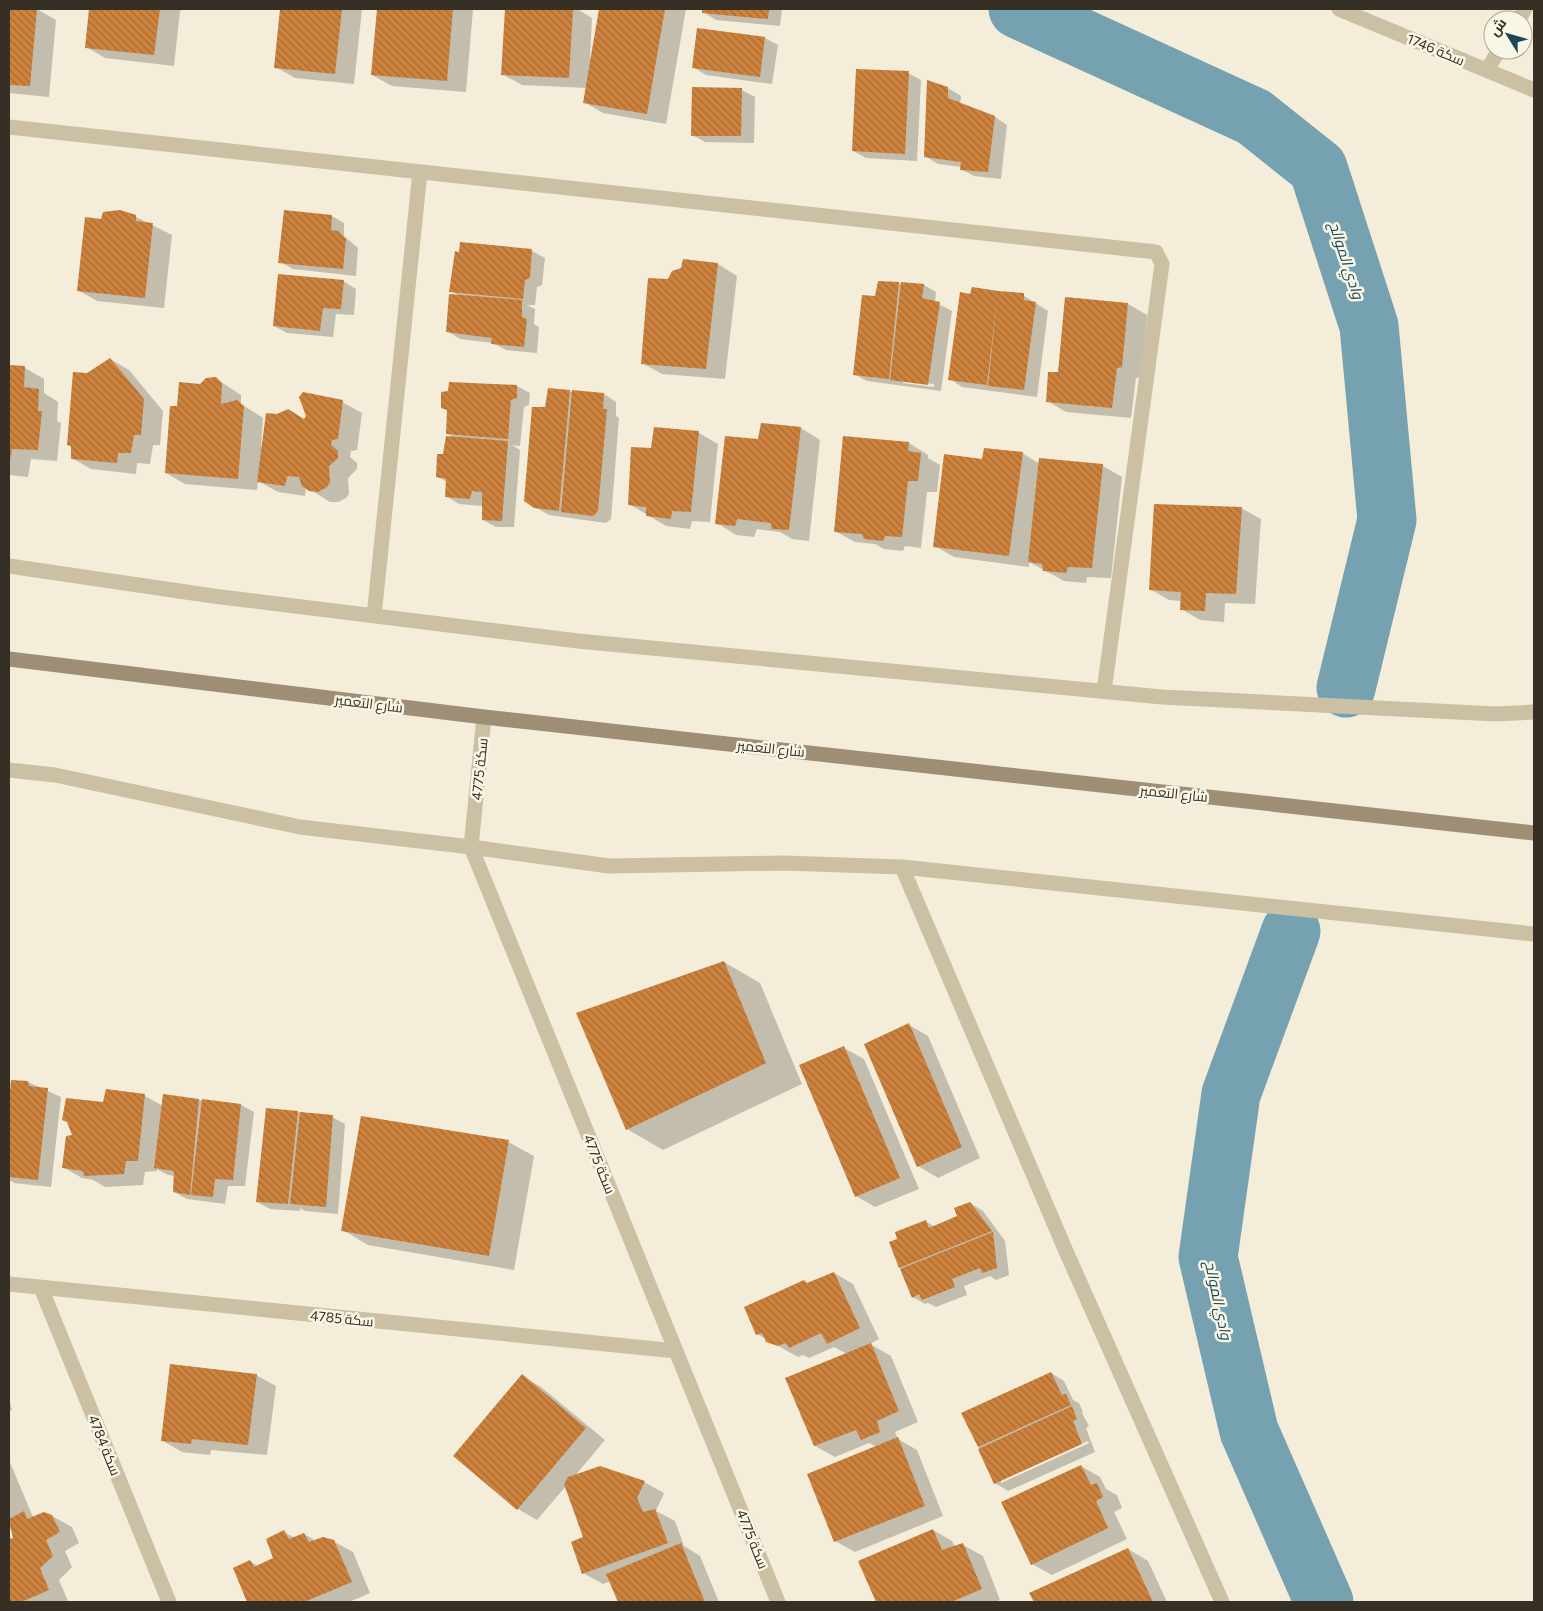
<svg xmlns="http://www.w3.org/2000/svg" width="1543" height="1611" viewBox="0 0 1543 1611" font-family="Commissioner,Cairo,sans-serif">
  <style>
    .shadow { fill: #0003; fill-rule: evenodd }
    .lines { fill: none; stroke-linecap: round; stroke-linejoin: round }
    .river { stroke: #76a1b1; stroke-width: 59 }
    .building { fill: url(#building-back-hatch) }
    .street { stroke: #cbbfa4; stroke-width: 15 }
    .secondary { stroke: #9f8e76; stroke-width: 15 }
    .labels { text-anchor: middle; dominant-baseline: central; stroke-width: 5; stroke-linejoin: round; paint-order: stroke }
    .street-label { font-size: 14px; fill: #362f26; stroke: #faf6e5 }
    .water-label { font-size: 15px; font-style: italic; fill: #1a475a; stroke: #faf6e5 }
  </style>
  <defs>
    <pattern id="building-back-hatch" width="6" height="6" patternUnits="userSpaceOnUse" patternTransform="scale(1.25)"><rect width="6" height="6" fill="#cd823d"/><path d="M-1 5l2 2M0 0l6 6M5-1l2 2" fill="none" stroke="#a76b33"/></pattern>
  </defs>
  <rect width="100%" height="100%" fill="#f3edd9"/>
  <path class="shadow" d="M9 9H37L56 20 49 97 9 93Z
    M90 9H186L180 11 174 66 105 58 86 47Z
    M282 9H362L354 84 295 78 276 67Z
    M378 9H473L466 92 392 86 372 75Z
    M506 9H577L592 18 590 60H592L601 9H686L666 124 603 113 584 102 587 88 522 85 502 74Z
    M703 9H782L780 26 716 20 703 12Z
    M765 38 778 45 772 84 706 75 693 67Z
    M908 73 921 80 917 161 866 158 853 151Z
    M948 88 961 96 960 104 995 117 1007 125 1001 179 974 176 961 169 962 167 938 164 925 156Z
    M693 89 742 90 755 97 754 143 705 142 692 135Z
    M332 216 344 223V236L358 248 356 276 293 269 280 262Z
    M136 217 172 235 164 308 97 301 78 290 102 220Z
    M532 251 545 258 542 285 537 287 535 305H527L535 309 534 324 539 327 537 353 506 350 493 343 460 339 447 331 459 296 451 291Z
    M684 261 718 264 737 276 725 379 662 374 642 363 669 280 682 269Z
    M343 281 356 289 354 315 336 314 333 337 287 333 274 326Z
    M879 282 924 285 936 292 935 302 952 311 941 391 867 381 854 374ZM903 381 934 384V387L903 383Z
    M973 288 1023 295 1048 311 1037 397 962 387 950 379Z
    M1128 304 1147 315 1141 377 1136 378 1131 418 1066 412 1047 401 1059 373Z
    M110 359 129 370 163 411 160 445H153L150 464 137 463 136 474 91 469 72 458V447L69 445 87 375Z
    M9 367 25 368 44 379V393L58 402 57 421 61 423 57 461 31 459 28 477 9 475Z
    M215 378 241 395V404L263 418 261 446 342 402 362 413 357 450 351 451 350 457 357 463V469L348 478 349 494 346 498 338 502H330L306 487 305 496 278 492 258 481 257 490 185 484 166 473 178 407 201 386Z
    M517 386 530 393 529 405 524 407 520 446 512 445 520 450 514 527H496L483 520V506L459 504 446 496 447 482 437 476 444 455 455 438 447 433 448 411 442 407Z
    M549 390 604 394 616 402V416L619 418 611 519 606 523 549 515 535 507Z
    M655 428 699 433 718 444 710 522 692 521 690 529 666 526 629 504 652 449Z
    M801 428 820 440 809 541 792 539 780 532 757 529 754 537 736 535 717 523 759 441Z
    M909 443 928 455V458L940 465 937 492H927L921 548 905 546 903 551 884 549 875 544 855 542 835 531Z
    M1022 453 1040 464 1103 466 1122 477 1111 578 1087 577 1086 583 1064 581 1029 562V567L954 557 935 546 983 460Z
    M1241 508 1261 519 1255 604 1225 603 1224 622 1200 620 1181 609V601L1169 600 1150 589Z
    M724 962 760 983 802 1084 663 1150 627 1129Z
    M909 1025 928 1036 980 1158 938 1178 918 1166 865 1044Z
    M844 1048 864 1059 919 1189 875 1207 856 1196Z
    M13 1081 28 1082 61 1097 51 1187 14 1183 9 1180V1113Z
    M107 1091 145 1096 163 1106 165 1096 241 1105 254 1112 245 1186H228L225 1204 187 1199 174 1192 175 1176 168 1175 157 1169V1171L145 1172 143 1185 105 1187 93 1180 82 1178 63 1167 74 1136 104 1103Z
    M298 1112 332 1117 345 1124 338 1214 305 1211 300 1208V1211L270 1209 257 1202Z
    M508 1142 534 1156 514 1270 368 1245 343 1230Z
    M970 1203 983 1211 1005 1241 1009 1275 996 1280 990 1276 964 1286 967 1295 936 1307 928 1303 925 1304 913 1297 903 1269 900 1267 925 1221 935 1227 959 1217Z
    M834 1273 853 1284 879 1339 870 1344 891 1356 918 1422 895 1432 898 1439 917 1450 943 1516 855 1552 835 1541 877 1447 869 1443 835 1457 815 1446 787 1379 847 1354 834 1347 809 1358 803 1355 798 1357 757 1334 809 1284Z
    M1051 1373 1064 1381 1073 1400 1079 1403 1083 1412 1082 1413 1089 1426 1086 1428 1095 1452 1008 1491 995 1483 963 1413ZM1088 1441 1089 1443 1001 1483V1480Z
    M256 1375 276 1386 267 1455 211 1450 210 1455 182 1452 163 1441Z
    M522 1376 541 1387 605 1440 574 1477 644 1482 664 1493 656 1511 675 1521 684 1546 700 1556 719 1602H619L611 1581 603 1584 583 1573 585 1537 566 1486 537 1520 518 1509 454 1456Z
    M9 1400 12 1410 9 1411Z
    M9 1460 33 1517 52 1516 72 1527 79 1543 65 1551 72 1567 59 1580 68 1601 65 1602H9V1541L14 1538 9 1526Z
    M1081 1466 1100 1477 1106 1489 1117 1495 1122 1508 1114 1512 1127 1539 1052 1575 1032 1564Z
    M933 1530 952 1541 955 1547 963 1545 983 1556 1000 1600 995 1602H878L860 1562Z
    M284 1532 295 1538 304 1534 316 1541H333L353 1552 370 1593 349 1602H249L234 1568 250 1561 259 1567 275 1559Z
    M1128 1549 1148 1561 1167 1602H1035L1031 1594Z"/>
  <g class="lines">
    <path class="river" d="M1018 9 1254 117 1318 168 1369 326 1387 520 1346 688
      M1291 931 1231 1094 1208 1257 1249 1431 1324 1602"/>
  </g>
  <path class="building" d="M9 9H37L30 86 9 85Z
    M89 9H160L154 55 85 48Z
    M280 9H342L335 74 274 68Z
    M377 9H453L447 81 371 75Z
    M505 9H573L569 78 501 75Z
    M599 9H665L647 114 583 103Z
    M702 9H769L768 19 702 13Z
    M697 28 765 37 760 77 692 68Z
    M856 69 909 71 905 154 852 151Z
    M927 80 948 87V98L995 116 988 172 960 170 961 162 924 157Z
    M692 87 742 88 741 136H691Z
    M120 210 136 215V221L153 223 145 298 77 291 85 217 101 219 103 212Z
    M284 210 332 215 331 230 338 231 346 239 343 269 278 263Z
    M460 242 532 249 530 278 525 280 523 299 449 292 455 251 459 252Z
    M683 259 718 263 706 369 641 364 648 278 668 279 672 271 681 268Z
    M278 274 344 280 341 309 323 308 320 331 273 326Z
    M878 281 899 282 889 379 853 375 862 295 875 296Z
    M901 282 924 284 922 298 940 302 928 385 890 380Z
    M972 287 998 291 987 385 948 380 960 292 970 294Z
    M998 291 1024 293V300L1036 302 1024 390 988 386Z
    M449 294 522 300V317L527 319 524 347 491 344 492 338 446 332Z
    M1065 297 1128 303 1122 367 1117 368 1112 408 1046 402 1048 372H1058Z
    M110 358 144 399 141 435H134L131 453H118L117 463 71 459V446L67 445 73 372 87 373Z
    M9 365 25 366 24 387 39 389 38 411H42L38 450 12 449 10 461Z
    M216 377 222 383 221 404 237 400 244 406 238 479 165 473 170 406H177L179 382 200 384 206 378Z
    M449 382 517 385V398L511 400 508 439 446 434 447 410 441 408V392L448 391Z
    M548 388 570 390 559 511 534 508 524 501 532 407H545Z
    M572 390 604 393 603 409H607L598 511 593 516 561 512Z
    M303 392 343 400 338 439 332 440 331 445 338 451V458L329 466 330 482 327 487 318 492 309 491 302 486 299 477 287 476 285 486 257 482 266 413 277 414 288 409 304 419 306 416 299 397Z
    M761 423 801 427 789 530 772 529 771 523 737 519 735 526 715 524 725 436 758 439Z
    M654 427 699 431 691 512 672 511 671 519 646 516V507L628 505 631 447 651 448Z
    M446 436 508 441 502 521 482 520V492L472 491 470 499 445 497 446 479 436 477 437 454H443Z
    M843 436 909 442 908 451 921 453 918 481H908L902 537 885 536 883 541 864 539 862 534 834 532Z
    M984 448 1023 452 1009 556 933 547 944 454 982 459Z
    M1039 458 1103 464 1092 568 1068 567 1066 573 1043 571 1042 564 1028 562Z
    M1154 504 1242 507 1236 594 1206 593 1205 611 1180 610 1181 592 1149 590Z
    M724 961 766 1063 626 1130 576 1013Z
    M909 1023 962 1147 917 1167 864 1044Z
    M844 1046 900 1178 855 1197 799 1065Z
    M11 1080 28 1081 29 1086 48 1088 38 1180 9 1177V1102Z
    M106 1089 145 1094 138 1161H126L124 1174 84 1176 83 1171 62 1168 66 1136 72 1135 67 1122 62 1120 66 1098 103 1102Z
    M163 1094 199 1099 190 1195 173 1192 174 1171 154 1168Z
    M202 1099 241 1104 233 1180 215 1179 213 1197 191 1195Z
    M266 1108 298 1111 288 1204 256 1202Z
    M300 1112 333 1115 326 1207 290 1204Z
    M361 1116 509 1140 489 1256 341 1231Z
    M970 1202 992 1231 899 1268 889 1242 897 1239 895 1232 926 1220 929 1228 957 1216 954 1208Z
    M993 1232 997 1268 982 1273 980 1268 952 1279 955 1287 922 1300 919 1294 912 1298 900 1269Z
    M834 1272 860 1328 827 1344 821 1333 789 1348 786 1343 778 1346 766 1342 762 1333 756 1335 744 1307 804 1280 807 1283Z
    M871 1343 899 1411 877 1421 880 1432 861 1440 856 1430 814 1446 785 1378Z
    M170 1364 257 1374 248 1445 192 1439 191 1444 161 1441Z
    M1051 1372 1062 1395 1066 1394 1071 1405 978 1447 961 1413Z
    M522 1374 586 1428 517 1510 453 1456Z
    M1072 1406 1077 1419 1073 1421 1082 1444 994 1484 978 1449Z
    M898 1437 925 1506 834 1542 807 1474Z
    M1081 1465 1091 1485 1097 1483 1103 1497 1096 1501 1108 1528 1031 1565 1001 1502Z
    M600 1466 645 1481 637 1498 643 1512 655 1509 668 1543 582 1574 571 1542 583 1537 564 1484 568 1477Z
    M24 1511 27 1519 44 1512 52 1515 60 1532 46 1540 53 1556 40 1568 49 1590 21 1602H9V1539L13 1538 9 1519Z
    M933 1529 942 1550 963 1543 982 1589 951 1602H876L858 1561Z
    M284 1530 289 1539 304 1533 309 1542 323 1537 334 1540 352 1582 304 1602H247L233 1568 250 1560 254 1567 273 1558 266 1539Z
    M681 1543 705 1602H618L606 1574Z
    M1128 1548 1153 1602H1034L1029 1593Z"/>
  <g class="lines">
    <path class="street" d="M1339 9 1534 90
      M1518 20 1525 9
      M1487 70 1499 50
      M9 127 1156 252 1162 264 1104 691
      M9 566 213 596 578 641 1162 697 1496 714 1534 712
      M374 616 420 172
      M484 717 471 847 778 1602
      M9 770 55 775 300 827 471 847 609 866 784 863 902 867 1534 934
      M902 867 1065 1249 1222 1602
      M9 1284 676 1351
      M41 1288 169 1602"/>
    <path class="secondary" d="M9 659 484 717 1534 833"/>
  </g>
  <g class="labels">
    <g class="street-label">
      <text transform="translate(1436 49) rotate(23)">سكة 1746</text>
      <text transform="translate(369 703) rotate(7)">شارع التعمير</text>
      <text transform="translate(771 748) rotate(6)">شارع التعمير</text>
      <text transform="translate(479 769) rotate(-84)">سكة 4775</text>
      <text transform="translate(1174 793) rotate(6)">شارع التعمير</text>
      <text transform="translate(600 1164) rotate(68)">سكة 4775</text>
      <text transform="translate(342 1318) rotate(6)">سكة 4785</text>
      <text transform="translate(105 1445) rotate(68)">سكة 4784</text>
      <text transform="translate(753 1539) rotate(68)">سكة 4775</text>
    </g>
    <g class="water-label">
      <text transform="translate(1347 260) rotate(72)">وادي الموالح</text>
      <text transform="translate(1219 1300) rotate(78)">وادي الموالح</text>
    </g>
  </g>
  <rect width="1543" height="1611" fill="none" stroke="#362f26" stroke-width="20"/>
  <g transform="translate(1508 35) rotate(307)"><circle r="24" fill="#faf6e5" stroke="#aca699"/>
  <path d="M0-4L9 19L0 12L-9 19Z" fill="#1a475a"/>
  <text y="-8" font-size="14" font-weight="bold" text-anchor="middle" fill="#362f26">ش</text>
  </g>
</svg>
